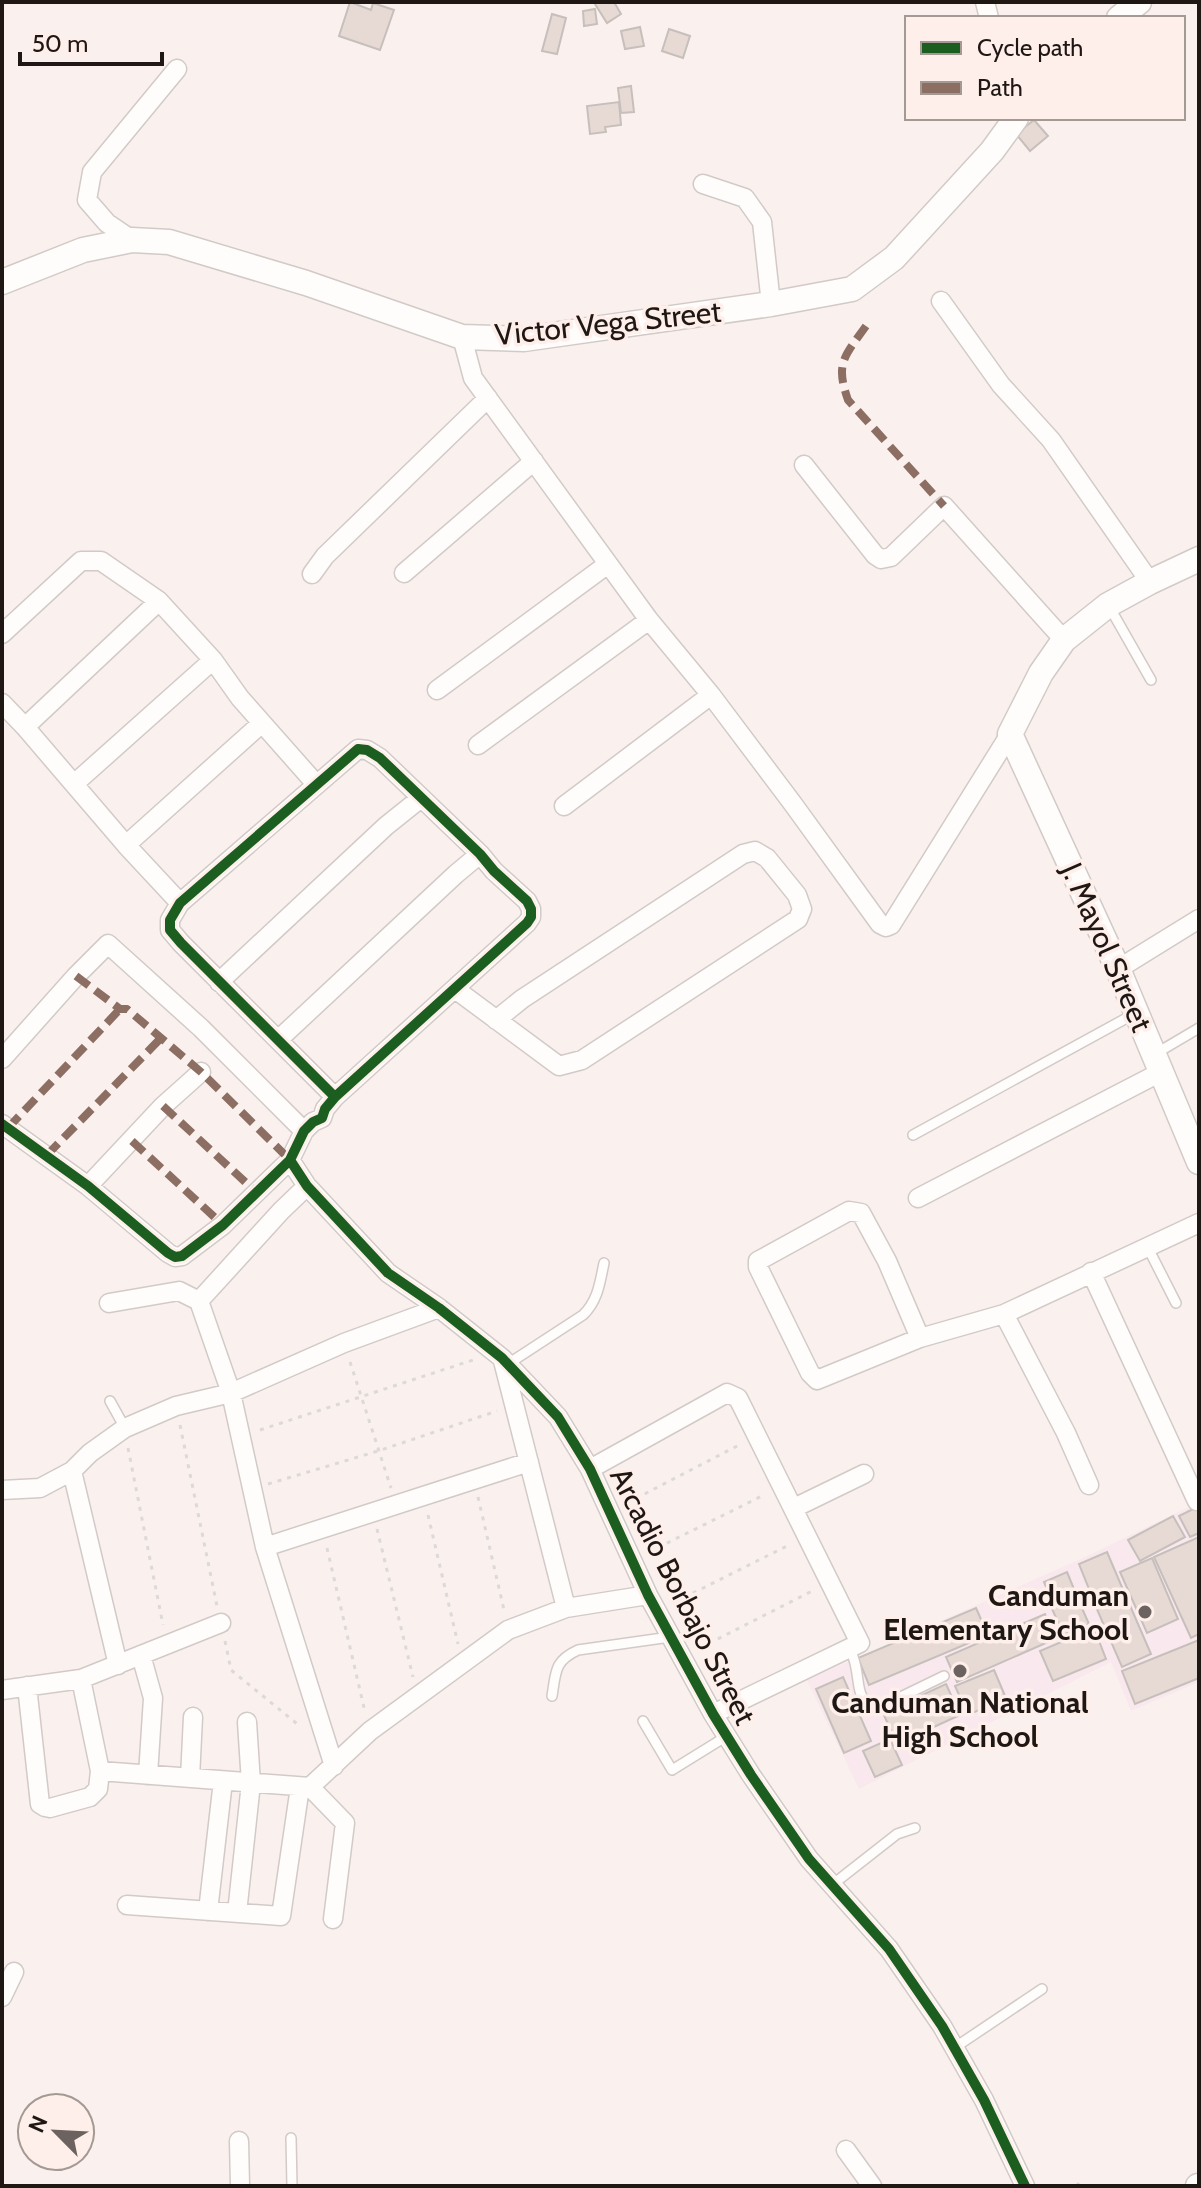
<svg xmlns="http://www.w3.org/2000/svg" width="1201" height="2188" viewBox="0 0 1201 2188" font-family="Cabin,sans-serif">
  <style>
    .education { fill: #f9e8ed }
    .building { fill: #e7dad4; stroke: #c6bfbb; stroke-width: 2 }
    .lines { fill: none; stroke-linecap: round; stroke-linejoin: round }
    .lane-casing { stroke: #d2cac7; stroke-width: 12 }
    .street-casing { stroke: #d2cac7; stroke-width: 21 }
    .secondary-casing { stroke: #d2cac7; stroke-width: 27 }
    .path { stroke: #dcd9d9; stroke-width: 3; stroke-dasharray: 4 6; stroke-linecap: butt }
    .lane { stroke: #fefdfc; stroke-width: 9 }
    .street { stroke: #fefdfc; stroke-width: 18 }
    .secondary { stroke: #fefdfc; stroke-width: 24 }
    .quiet { stroke: #8d6e63; stroke-width: 8; stroke-dasharray: 16 8; stroke-linecap: butt }
    .cycleway-casing { stroke: #feefea; stroke-width: 15 }
    .cycleway { stroke: #1b5e20; stroke-width: 10 }
    .poi-dot { fill: #6c6360; stroke: #feefea; stroke-width: 3 }
    .labels { text-anchor: middle; dominant-baseline: central; stroke-width: 7; stroke-linejoin: round; paint-order: stroke }
    .street-label { font-size: 30px; fill: #1f1714; stroke: #feefea }
    .poi-label { font-size: 30px; font-weight: bold; fill: #1f1714; stroke: #feefea; text-anchor: end }
  </style>
  <rect width="100%" height="100%" fill="#faf1ee"/>
  <path class="education" d="M1199 1502V1682L1131 1711 1111 1662 859 1789 807 1680 1081 1559Z"/>
  <path class="building" d="M350 2 371 10 373 3 394 10 380 50 339 36Z
    M598 2H614L621 14 607 23 595 4Z
    M595 9 597 24 584 26 583 11Z
    M552 14 566 18 557 54 542 51Z
    M640 27 644 46 625 49 621 31Z
    M669 29 690 36 683 58 662 51Z
    M631 86 634 112 621 113 618 88Z
    M619 102 621 125 605 127 606 132 590 134 587 106Z
    M1034 120 1048 136 1030 151 1016 134Z
    M1199 1506V1533L1190 1537 1179 1516Z
    M1173 1516 1185 1537 1140 1561 1128 1540Z
    M1199 1537V1634L1191 1638 1154 1557Z
    M1107 1552 1124 1592 1095 1604 1079 1564Z
    M1152 1558 1178 1619 1147 1633 1120 1572Z
    M1067 1572 1076 1594 1053 1604 1044 1582Z
    M1125 1594 1151 1654 1122 1667 1096 1607Z
    M1077 1597 1089 1624 1064 1635 1052 1609Z
    M976 1608 988 1635 869 1685 858 1658Z
    M1045 1614 1055 1639 957 1682 946 1657Z
    M1094 1628 1106 1659 1053 1681 1040 1651Z
    M1199 1640V1678L1135 1704 1122 1671Z
    M994 1670 1006 1698 968 1715 955 1686Z
    M843 1677 871 1741 844 1753 816 1689Z
    M946 1684 960 1715 897 1744 883 1713Z
    M890 1739 902 1765 875 1777 863 1751Z"/>
  <g class="lines">
    <g class="lane-casing">
      <path id="lane" d="M1110 608 1151 680
        M1155 1054 1199 1028
        M913 1135 1134 1014
        M1147 1246 1176 1303
        M508 1364 583 1315C598 1301 600 1282 604 1263
        M110 1401 125 1428
        M850 1648C852 1654 855 1661 856 1668 860 1687 856 1701 878 1708L944 1676
        M552 1696C556 1672 554 1661 578 1650L670 1637
        M643 1721 672 1770 727 1736
        M832 1885 897 1834 915 1828
        M954 2048 1042 1989
        M291 2138 292 2186"/>
    </g>
    <g class="street-casing">
      <path id="street" d="M985 2 989 18
        M703 184 745 198 762 222 771 304
        M132 240 107 223 87 200 92 172 177 69
        M941 301 1001 385 1051 440 1150 582
        M462 337 473 378 649 620 711 695 793 804 880 924 886 927 891 925 1010 734
        M804 465 875 555 881 559 891 557 944 506 1064 640
        M404 573 534 461
        M312 574 325 556 488 398
        M2 634 81 561H101L159 601 213 660 240 698 316 784
        M437 690 608 564
        M2 703 25 727 126 845 180 903
        M25 727 159 601
        M478 745 649 620
        M74 784 213 660
        M564 806 711 695
        M126 845 262 723
        M1118 969 1199 919
        M219 982 386 826 421 798
        M455 989 559 1066 582 1060 798 919 802 909 797 895 767 858 755 851 743 854 522 999 496 1020
        M278 1040 456 874 480 854
        M2 1059 76 976 108 944 201 1028 304 1131
        M2 1124 88 1186 168 1253 175 1257 182 1256 223 1225 290 1160 304 1131 313 1122 322 1118 325 1109 335 1097 527 923 531 917V909L527 901 494 871 480 854 380 758 367 750 358 749 180 903 170 920V930L181 943 335 1097
        M290 1160 307 1186 388 1273 439 1308 502 1358 558 1417 590 1469 648 1595 713 1714 751 1775 809 1859 889 1949 942 2026 984 2100 1025 2186
        M88 1186 163 1106 201 1072
        M918 1198 1161 1072
        M1091 1272 1197 1501
        M199 1301 281 1211 307 1186
        M109 1303 179 1291 199 1301 231 1393 265 1547 334 1766
        M1004 1314 1066 1433 1089 1485
        M920 1338 887 1261 861 1213 849 1211 758 1261V1267L810 1373 817 1380 920 1338 1004 1314 1199 1223
        M503 1361 566 1608
        M590 1469 727 1393 738 1398 860 1643 713 1714
        M72 1471 118 1665
        M2 1490 40 1488 72 1471 90 1453 125 1428 176 1406 231 1393 344 1343 439 1308
        M794 1508 864 1474
        M265 1547 529 1462
        M141 1655 153 1698 148 1775
        M81 1679 100 1771 310 1787 370 1731 508 1630 566 1608 648 1595
        M27 1686 40 1804 45 1807 50 1808 90 1797 98 1789 100 1771
        M2 1690 81 1679 221 1623
        M190 1778 193 1717
        M310 1787 345 1823 333 1919
        M127 1905 281 1916 300 1787
        M208 1911 223 1781
        M237 1913 251 1783 247 1722
        M2 1997 14 1972
        M239 2141 240 2186
        M846 2150 872 2186"/>
    </g>
    <g class="secondary-casing">
      <path id="secondary" d="M1119 18 1139 2
        M2 282 83 250 132 240 169 242 306 283 462 337 524 339 771 304 852 289 894 258 992 151 1016 118
        M1199 559 1150 582 1108 605 1064 640 1041 673 1010 734 1118 969 1199 1162
        M1198 2186H1199"/>
    </g>
    <path class="path" d="M350 1362 391 1488
      M180 1425 217 1606
      M260 1430 473 1360
      M128 1448 163 1625
      M268 1484 378 1451 497 1411
      M478 1497 504 1610
      M627 1503 741 1444
      M428 1515 458 1644
      M377 1529 413 1677
      M327 1548 365 1712
      M649 1552 764 1495
      M675 1602 789 1545
      M225 1641 231 1670 301 1727
      M700 1648 814 1590
      M1077 2183 1080 2186"/>
    <use href="#lane" class="lane"/>
    <use href="#street" class="street"/>
    <use href="#secondary" class="secondary"/>
    <path class="quiet" d="M866 326C844 357 835 363 848 400L944 506
      M76 976 120 1009H127L201 1072 290 1160
      M163 1106 256 1192
      M8 1128 120 1009
      M132 1141 223 1225
      M47 1155 161 1038"/>
    <g class="cycleway-casing">
      <path id="cycleway" d="M2 1124 88 1186 168 1253 175 1257 182 1256 223 1225 290 1160 304 1131 313 1122 322 1118 325 1109 335 1097 527 923 531 917V909L527 901 494 871 480 854 380 758 367 750 358 749 180 903 170 920V930L181 943 335 1097
        M290 1160 307 1186 388 1273 439 1308 502 1358 558 1417 590 1469 648 1595 713 1714 751 1775 809 1859 889 1949 942 2026 984 2100 1025 2186"/>
    </g>
    <use href="#cycleway" class="cycleway"/>
  </g>
  <g class="poi-dot">
    <circle cx="1145" cy="1612" r="8"/>
    <circle cx="960" cy="1671" r="8"/>
  </g>
  <g class="labels">
    <g class="street-label">
      <text transform="translate(608 323) rotate(-6)">Victor Vega Street</text>
      <text transform="translate(1107 947) rotate(66)">J. Mayol Street</text>
      <text transform="translate(683 1596) rotate(63)">Arcadio Borbajo Street</text>
    </g>
    <g class="poi-label">
      <text x="1129" y="1595">Canduman<tspan x="1129" dy="34">Elementary School</tspan></text>
      <text x="960" y="1702" text-anchor="middle">Canduman National<tspan x="960" dy="34">High School</tspan></text>
    </g>
  </g>
  <rect width="1201" height="2188" fill="none" stroke="#1f1714" stroke-width="8"/>
  <rect x="905" y="16" width="280" height="104" fill="#feefea" stroke="#a59994" stroke-width="2"/>
  <rect x="921" y="42" width="40" height="12" fill="#1b5e20" stroke="#a59994" stroke-width="2"/>
  <text x="977" y="56" font-size="24" fill="#1f1714">Cycle path</text>
  <rect x="921" y="82" width="40" height="12" fill="#8d6e63" stroke="#a59994" stroke-width="2"/>
  <text x="977" y="96" font-size="24" fill="#1f1714">Path</text>
  <g transform="translate(56 2132) rotate(294)"><circle r="38" fill="#feefea" stroke="#a59994" stroke-width="2"/>
  <path d="M0-6L14 30L0 20L-14 30Z" fill="#6c6360"/>
  <text y="-12" font-size="22" font-weight="bold" text-anchor="middle" fill="#1f1714">N</text>
  </g>
  <path d="M20 52v12h142v-12" fill="none" stroke="#1f1714" stroke-width="4"/>
  <text x="32" y="52" font-size="24" fill="#1f1714" stroke="#feefea" stroke-width="6" paint-order="stroke">50 m</text>
</svg>
